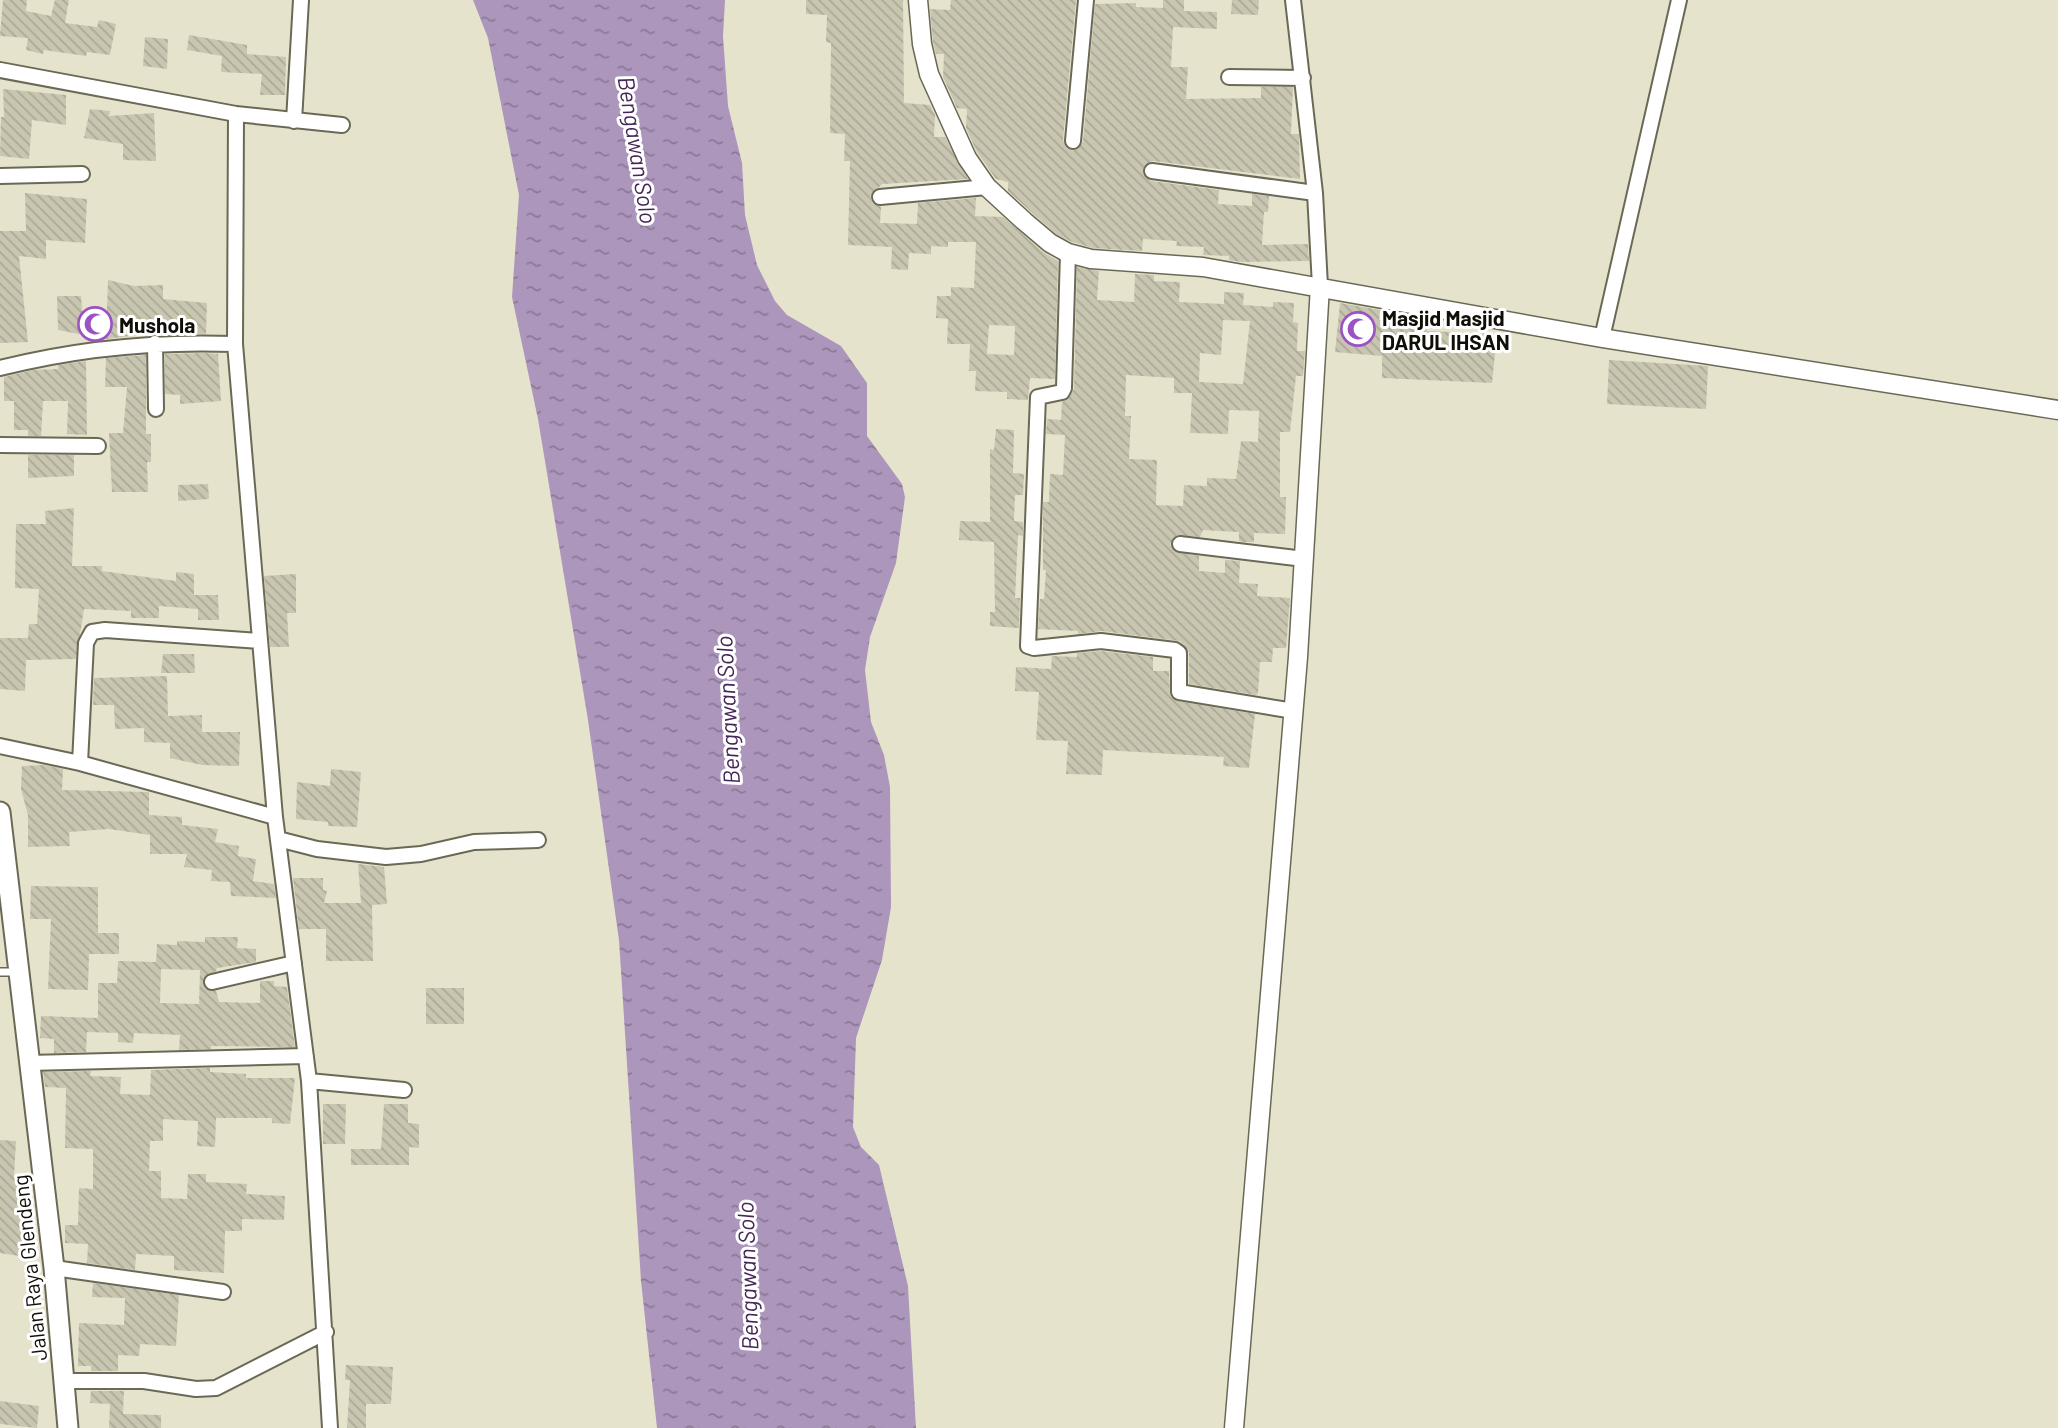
<svg xmlns="http://www.w3.org/2000/svg" width="2058" height="1428" viewBox="0 0 2058 1428" font-family="Barlow,sans-serif">
  <style>
    .water { fill: url(#water-ripples) }
    .building { fill: url(#building-back-hatch); fill-rule: evenodd }
    .lines { fill: none; stroke-linecap: round; stroke-linejoin: round }
    .service-casing { stroke: #6b6956; stroke-width: 10 }
    .minor-casing { stroke: #6b6956; stroke-width: 18 }
    .tertiary-casing { stroke: #6b6956; stroke-width: 21 }
    .secondary-casing { stroke: #6b6956; stroke-width: 23 }
    .service { stroke: #fff; stroke-width: 7 }
    .minor { stroke: #fff; stroke-width: 14 }
    .tertiary { stroke: #fff; stroke-width: 18 }
    .secondary { stroke: #fff; stroke-width: 19 }
    .labels { text-anchor: middle; dominant-baseline: central; stroke-width: 6; stroke-linejoin: round; paint-order: stroke }
    .poi-label { font-size: 21px; font-weight: bold; fill: #0f0e07; stroke: #fff; text-anchor: start }
    .street-label { font-size: 21px; fill: #0f0e07; stroke: #fff }
    .water-label { font-size: 23px; font-style: italic; fill: #452656; stroke: #fff }
  </style>
  <defs>
    <pattern id="water-ripples" width="26" height="14" patternUnits="userSpaceOnUse" patternTransform="scale(1.75)"><rect width="26" height="14" fill="#ac96bb"/><path d="M2 4q2-2 4 0t4 0M15 11q2-2 4 0t4 0" fill="none" stroke="#8a7996"/></pattern>
    <pattern id="building-back-hatch" width="6" height="6" patternUnits="userSpaceOnUse" patternTransform="scale(1.75)"><rect width="6" height="6" fill="#c8c5b0"/><path d="M-1 5l2 2M0 0l6 6M5-1l2 2" fill="none" stroke="#aba896"/></pattern>
  </defs>
  <rect width="100%" height="100%" fill="#e6e3cd"/>
  <path class="water" d="M473 0H725L723 36 728 106 742 163 745 215 757 265 775 301 787 315 841 346 867 383V436L902 484 905 497 896 563 870 637 865 670 871 722 884 755 890 787 891 907 882 960 856 1038 853 1127 861 1147 879 1165 908 1286 916 1428H657L641 1281 619 940 588 720 538 419 512 297 519 195 488 38Z"/>
  <path class="building" d="M3 0H27L26 11 51 16 55 0H69L65 23 97 27 99 20 116 24 110 55 87 52 86 56 44 50 43 54 26 50 28 38 0 36Z
    M806 0H903L904 103 930 105 935 115 934 137H945L968 179 882 184 870 197 873 203 881 207 880 223 917 224 918 203 976 198 975 216 1003 217 1043 252 1058 261 1055 379 1030 378 1028 400 1007 399V392L975 391 976 371H969L970 344H947L948 319 936 318 937 296H951V287L974 288 976 242H948V247L931 246V254L909 253 908 270 891 269 892 247 848 245 850 161H844L845 134 830 133 831 43 826 42 827 15 806 14ZM989 325 1015 326 1014 355 987 354Z
    M951 0H1076L1063 140 1067 148 1073 151 1083 142 1095 4 1136 3V7L1163 8V0H1184V11L1217 12V29L1173 27 1171 67H1188L1186 99 1261 98V87H1293L1291 134H1299L1300 179 1153 161 1145 165 1143 174 1151 181 1219 190 1218 204 1252 206V194L1269 196 1268 212H1264L1262 245 1308 244 1309 261 1242 262 1229 260V256L1203 255 1204 247 1176 246 1177 241 1143 239 1142 251 1093 248 1072 242 1056 234 1008 191V182L996 179 977 152 966 128 967 109 957 108 943 77 944 54H936L933 42 930 9 950 10Z
    M1232 0H1259L1258 15 1231 14Z
    M189 35 247 45V54L286 57 285 95H260L262 74 221 72 222 56 187 50Z
    M145 37 168 39 167 69 143 66Z
    M3 89 66 95V125L32 120 29 159 0 156 1 117H4Z
    M90 109 110 111 109 116 154 113 156 161 123 160V144L84 138Z
    M25 193 87 199 85 243 46 240V259L19 256 28 342 0 343V231H26Z
    M1077 267 1099 271 1097 300 1134 302 1135 274 1154 275V281L1180 282 1179 302 1224 304V292L1244 293 1243 305 1273 307V302L1294 303 1293 322 1298 323 1297 351H1305L1303 376H1296L1290 432H1280V497H1286L1285 534 1254 533V542H1242L1239 541V532L1203 530 1200 537 1177 535 1170 544 1175 552 1199 556V571L1225 573V560L1240 561 1239 583 1258 584 1257 596 1290 598 1286 648H1273L1272 662H1260L1258 693 1256 695 1189 684V652L1180 641 1102 631 1078 634V631L1038 629 1040 599H1044L1046 570H1043V502H1049L1050 474 1063 475 1065 435 1046 434 1047 419 1061 420 1062 402 1068 399 1074 389ZM1223 320 1250 321 1243 384 1199 382 1200 353 1221 355ZM1126 375 1174 378V393H1192L1190 433 1228 434 1229 410 1259 411 1258 442 1241 441 1236 479 1207 478V486L1184 485 1183 506 1156 505 1157 460 1129 459 1131 416H1125Z
    M108 280 134 286 163 285V299L207 303 206 334 154 333 106 339Z
    M57 296H81L84 335 58 330Z
    M1340 303 1380 310 1379 320 1427 322V331L1497 334 1492 383 1382 378V356L1335 352Z
    M205 353 218 354 221 401 180 404V395L165 394V354Z
    M146 355V434H151V462H147L148 492H112L109 433H123L127 387H105L106 358Z
    M1609 360 1708 366 1706 409 1607 404Z
    M86 361 87 435 67 434 68 401H43L41 436H28V430H14V401H4V377L33 370 58 369V365Z
    M996 429 1014 430 1013 473 1024 474 1023 495H1015L1014 521 1023 522V536L1018 535 1015 598H1020L1019 628 990 626V612H995L994 542 959 540 960 521 990 522V449L994 450Z
    M28 455H74V476L28 478Z
    M208 484 209 499 178 501V485Z
    M74 508 72 566H102V571L176 581V572L194 574V595H218L219 620H198V609L159 606V618H131V611L84 609 76 659 26 660 25 691 0 689V638H28L29 624H37L39 589 15 588 16 524H46L45 511Z
    M296 574V613H287L289 647H270L264 576Z
    M1101 651 1153 657V671H1169L1170 696 1177 701 1255 714 1249 768 1223 766 1224 757 1103 750 1102 775 1066 774 1068 741 1036 740 1039 692 1015 691 1016 667 1051 669 1052 656 1077 657V653Z
    M163 654H194L195 673H161Z
    M167 676 168 716 202 715V732H240L239 766 202 765 170 758V743L144 742V728L115 729 114 705H93L94 678Z
    M44 765 63 769 62 790 149 792V815L182 817V825L218 829 215 842 239 846 238 856 256 859 253 881 274 884 276 898 231 896 230 882 211 881 212 870 184 867 187 854H150V835L109 829 69 832 70 846 28 847V815L21 789 22 766Z
    M331 769 361 772 357 827 328 826V822L296 819 297 782 330 786Z
    M358 864 384 867 387 904 372 905 373 961H326V929H299L293 878H323V890L327 891 324 903H361Z
    M31 886 98 887V933H119V954H89L88 990 48 989 51 919H30Z
    M205 937H238L237 948 256 949V962L217 968 216 971 203 979 205 988 216 991 219 1002 260 1003V981H274V986L287 987 295 1047 211 1046V1049L179 1050 180 1035 134 1033 133 1043 118 1042V1033L87 1032 86 1052 54 1053V1039L40 1038 41 1016 98 1018V983H117L118 961 156 962 157 944 177 945V941L205 942ZM161 969 200 970 199 1004 160 1003Z
    M426 988H464V1024H426Z
    M210 1068V1072L246 1074V1078H295L290 1124 272 1123V1118H216L215 1147 197 1146 198 1121 163 1119V1141H150L149 1171H161V1198L187 1199 188 1174H206V1182L247 1184 246 1194 285 1196 284 1220 242 1219V1231H225L224 1273 174 1270V1256L136 1254 135 1270 87 1263 88 1244 65 1243V1225H78L79 1188 93 1189V1149L65 1148 66 1088 45 1087 43 1072 91 1071 90 1076 121 1077 120 1094 150 1095 151 1070Z
    M323 1104H346L345 1144H323Z
    M384 1104H408V1123L419 1124V1148L409 1147V1165H351V1149H381Z
    M0 1140 16 1141 14 1176H21L17 1201 29 1204 19 1256 0 1253Z
    M93 1283 179 1295 176 1346 140 1344 139 1356 118 1355V1371H91V1366H78L79 1323 124 1325 125 1298 92 1297Z
    M346 1365 393 1367 391 1404H366V1428H347L350 1380H345Z
    M91 1391H124L123 1414 161 1415V1428H109L110 1404 90 1403Z
    M0 1401 39 1406 37 1428 0 1424Z"/>
  <g class="lines">
    <g class="service-casing">
      <path id="service" d="M0 972H18"/>
    </g>
    <g class="minor-casing">
      <path id="minor" d="M1293 0 1315 193 1320 286
        M0 70 236 114 342 125
        M1229 77 1303 78
        M236 114 235 344 275 817 309 1081 330 1428
        M294 121 301 0
        M1073 141 1086 0
        M1152 171 1315 193
        M0 176 82 174
        M880 197 987 187
        M1068 253 1064 388 1062 392 1038 397 1028 646 1034 648 1101 641 1175 650 1179 653V692L1294 711
        M1602 338 1679 0
        M155 343 156 409
        M0 368C79 348 154 341 235 344
        M0 445 98 446
        M1180 544 1304 559
        M0 746 80 763 275 817
        M80 763 86 643 92 632 105 630 259 641
        M278 839 317 849 386 857 421 854 474 842 538 840
        M212 982 294 963
        M29 1063 306 1056
        M309 1081 404 1090
        M54 1268 223 1292
        M63 1381H144L196 1389 216 1388 326 1332"/>
    </g>
    <g class="tertiary-casing">
      <path id="tertiary" d="M918 0 922 44 929 74 967 158 987 187 1024 221 1050 243 1068 253 1091 259 1203 267 1602 338 2058 410
        M1234 1428 1298 657 1320 286"/>
    </g>
    <g class="secondary-casing">
      <path id="secondary" d="M0 812 54 1268 68 1428"/>
    </g>
    <use href="#service" class="service"/>
    <use href="#minor" class="minor"/>
    <use href="#tertiary" class="tertiary"/>
    <use href="#secondary" class="secondary"/>
  </g>
  <defs>
    <g id="mosque-ring" transform="scale(1.75)"><circle r="9.5" fill="#fff" stroke="#9b52c4" stroke-width="1.5"/><path d="M3.5-4.9A6 6 0 1 0 3.5 4.9A5 5 0 1 1 3.5-4.9Z" fill="#9b52c4"/></g>
  </defs>
  <g fill-rule="evenodd">
    <use href="#mosque-ring" x="95" y="324"/>
    <use href="#mosque-ring" x="1358" y="329"/>
  </g>
  <g class="labels">
    <g class="poi-label">
      <text x="1382" y="317">Masjid Masjid<tspan x="1382" dy="24">DARUL IHSAN</tspan></text>
      <text x="119" y="324">Mushola</text>
    </g>
    <g class="street-label">
      <text transform="translate(29 1268) rotate(-96)">Jalan Raya Glendeng</text>
    </g>
    <g class="water-label">
      <text transform="translate(638 150) rotate(81)">Bengawan Solo</text>
      <text transform="translate(727 710) rotate(-93)">Bengawan Solo</text>
      <text transform="translate(747 1276) rotate(-92)">Bengawan Solo</text>
    </g>
  </g>
</svg>
